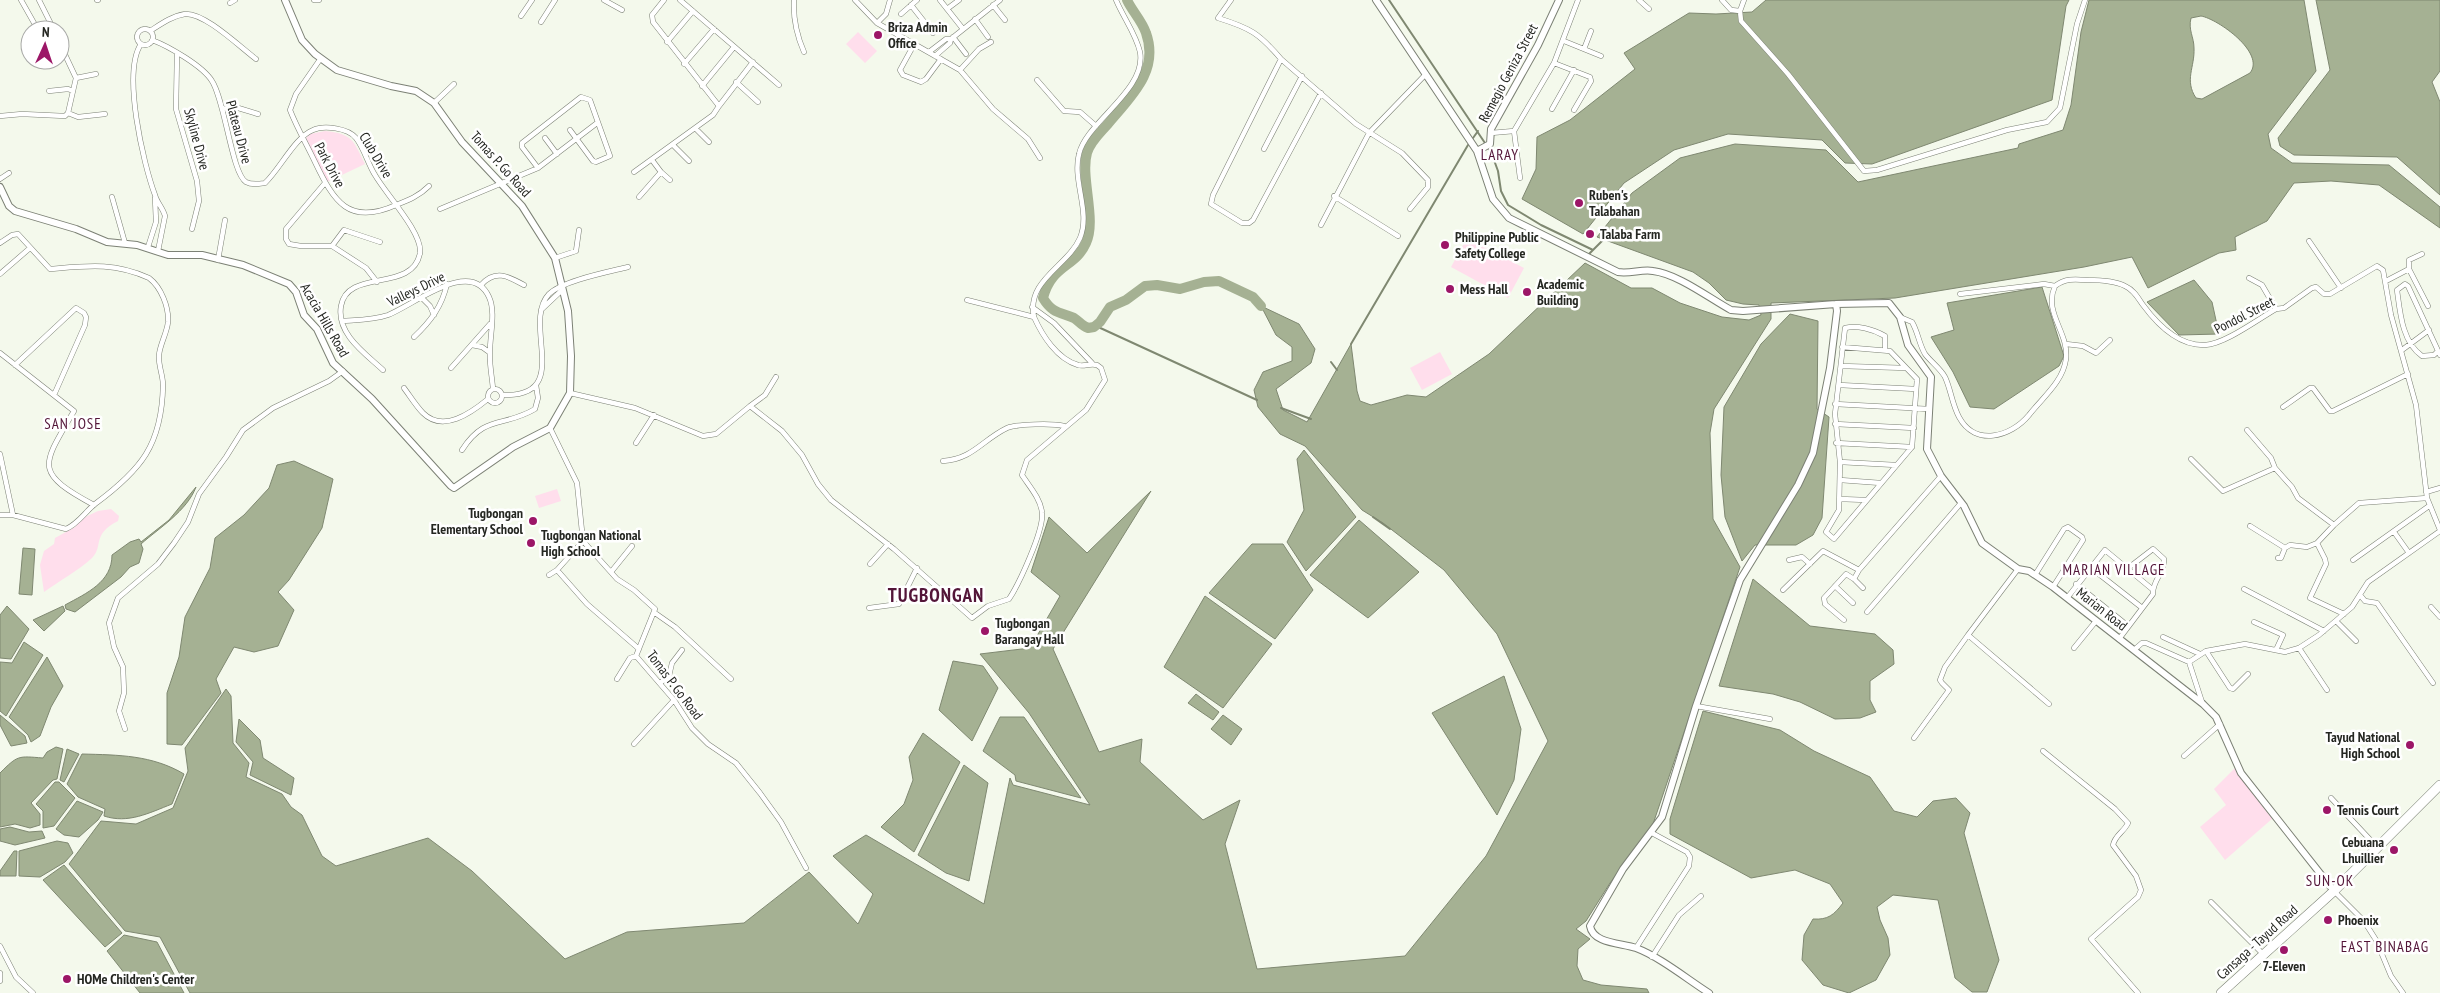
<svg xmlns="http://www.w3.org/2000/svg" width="2440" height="993" viewBox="0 0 2440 993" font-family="'PT Sans Narrow',sans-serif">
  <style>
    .green { fill: #ffdeec }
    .water { fill: #a5b193; stroke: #7f8871; fill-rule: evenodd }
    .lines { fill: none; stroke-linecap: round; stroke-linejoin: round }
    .stream { stroke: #7f8871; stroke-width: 2 }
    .river { stroke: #a5b193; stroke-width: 10 }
    .street-casing { stroke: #7c8175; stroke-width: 5.5 }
    .secondary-casing { stroke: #7c8175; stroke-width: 8 }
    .highway-casing { stroke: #7c8175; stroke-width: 10 }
    .street { stroke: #fff; stroke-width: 4.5 }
    .secondary { stroke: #fff; stroke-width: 6 }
    .highway { stroke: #fff; stroke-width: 9 }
    .poi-dot { fill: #9c1667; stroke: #fff; stroke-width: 2 }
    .labels { text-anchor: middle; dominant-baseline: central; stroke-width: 5; stroke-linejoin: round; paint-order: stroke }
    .poi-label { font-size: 14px; font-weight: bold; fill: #252722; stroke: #fff; text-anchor: start }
    .street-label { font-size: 14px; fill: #252722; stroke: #fff }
    .neighbourhood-label { font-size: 15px; letter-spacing: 1px; fill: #531538; stroke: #fff }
    .district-label { font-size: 19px; font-weight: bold; letter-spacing: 1px; fill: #531538; stroke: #fff }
  </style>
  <rect width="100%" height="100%" fill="#f4f9ec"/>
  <path class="green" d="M858 32 877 51 865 63 846 44Z
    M325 131C353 134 353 140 365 164L327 182 306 138 310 134Z
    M1467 238 1524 268 1508 298 1451 267Z
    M1440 352 1452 374 1422 390 1410 368Z
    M557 489 561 501 539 508 535 496Z
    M111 509 119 516 118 521C91 535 104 546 92 558 78 571 59 581 44 592L40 565 44 551 54 544 55 538 75 527 83 518 98 511Z
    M2235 768 2273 818 2225 860 2200 827 2226 805 2214 789Z"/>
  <path class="water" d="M1766 0H2069L2066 6 2052 100 1872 164 1845 163 1822 140 1728 134 1674 150 1624 183 1583 234 1522 199 1536 169 1537 137 1570 120 1635 69 1624 53 1689 13 1716 14 1752 12Z
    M2089 0H2304L2316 71 2268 134 2271 148 2292 163 2389 165 2440 207V228L2379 185 2331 181 2294 183 2267 221 2235 237 2236 250 2219 253 2148 288 2132 257 2084 267 1895 298 1771 303V319L1714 409 1710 433 1713 519 1740 567 1652 827 1610 883 1586 921 1576 929 1590 939 1578 949 1577 966 1583 980 1601 985 1647 989 1649 993H190L160 937 125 931 69 864 101 821 136 824 173 808 188 771 185 748 226 689 231 696 233 743 249 763 246 777 282 794 291 807 302 815 322 856 336 866 428 838 472 871 565 959 627 932 744 923 809 872 858 924 873 894 833 856 866 835 984 904 1010 778 1013 785 1090 805 1029 713 980 654 1030 648 1060 596 1031 572 1049 517 1087 553 1151 491 1053 649 1099 752 1142 739 1140 762 1203 820 1240 800 1225 844 1257 969 1405 956 1486 856 1548 741 1497 634 1444 570 1383 523 1362 510 1305 446 1280 434 1258 407 1254 390 1263 372 1292 361V347L1276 335 1261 306 1299 324 1315 349 1311 363 1276 389 1283 410 1307 422 1351 344 1357 391 1360 401 1371 405 1407 395 1426 397 1489 354 1585 263 1631 288H1652L1680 303 1722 317 1749 320 1761 315 1759 305 1743 304 1726 300 1709 283 1693 272 1597 237 1632 193 1680 158 1735 144 1826 150 1858 182 2018 148 2019 144 2063 130 2071 105 2081 32ZM2201 16C2218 19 2266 53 2250 73L2202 99 2196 98C2184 80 2195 67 2194 48 2194 37 2188 30 2191 18Z
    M2316 0H2440V71L2432 82 2440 102V195L2397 157 2294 155 2280 146 2278 138 2330 70Z
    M2194 280 2212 302 2219 334 2179 335 2147 302Z
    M2042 287 2064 356 2059 366 1994 409 1970 407 1953 372 1931 337 1954 330 1947 303Z
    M1790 314 1818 321 1817 409 1829 417 1822 518 1813 535 1796 545H1755L1742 561 1725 517 1721 475 1724 407 1761 344Z
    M1304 450 1356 517 1306 571 1287 542 1304 510 1297 459Z
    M294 461 333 479 322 528 289 580 278 592 294 610 278 646 254 652 234 647 216 679 221 693 182 745 167 744V693L179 657 185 617 210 568 215 538 244 515 269 488 277 465Z
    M196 487C187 511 159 528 141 544L143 549 139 563 130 567 121 577 75 612 66 609 65 605C87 593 112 582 112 555L130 542 139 539 141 542 169 520Z
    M1359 520 1419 572 1368 618 1310 575Z
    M1252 544H1283L1313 590 1275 639 1209 593Z
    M23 548 35 549 32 595 19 594Z
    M1753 579 1810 626 1875 634 1893 650 1894 664 1870 681V700L1876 712 1860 718 1835 719 1800 702 1773 694 1719 686Z
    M1205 596 1272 644 1223 708 1164 667Z
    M7 606 29 629 11 659 0 658V615Z
    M63 606 65 611 44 631 33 620Z
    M24 642 43 655 6 716 0 711V662L12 663Z
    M47 657 63 686 51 707 40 736 31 742 28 735 9 717Z
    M953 661 983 666 998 688 972 741 939 710Z
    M1504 676 1521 729 1514 780 1497 815 1432 713Z
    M1196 694 1219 712 1213 720 1188 703Z
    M1703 711 1780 730 1814 751 1870 777 1894 811 1917 817 1933 801 1956 798 1970 813 1964 833 1999 960 1987 992H1972L1955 978 1938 900 1893 895 1877 907 1880 920 1888 938 1890 955 1876 980 1849 993 1823 985 1802 960 1804 935 1813 919C1828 920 1834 915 1843 903L1830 884 1795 870 1751 878 1670 834V819Z
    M0 715 25 736 27 743 11 746 0 725Z
    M1223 715 1242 729 1231 745 1211 729Z
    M1000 717H1024L1081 798 1016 781 1015 775 983 751Z
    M239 719 260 740 263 758 294 778 291 795 250 775 253 762 236 742Z
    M923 733 960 762 914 852 881 827 904 804 913 780 909 757Z
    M56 747 63 749 57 779 53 780 31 803 40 814V825L30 828 15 824 0 827V773C18 755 18 756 43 758L47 752Z
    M67 749 79 754 64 782 60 780Z
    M82 754C119 755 152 755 184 774L172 804C149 813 128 824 104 816L105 809 78 797 67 784Z
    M964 765 988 783 969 881 946 873 918 855Z
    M55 782H59L75 798 54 826 43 828V811L36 804Z
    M77 801 103 812 98 820 79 837 64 835 56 829Z
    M10 827 29 832 42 831 45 838 15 845 0 841V829Z
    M57 841 68 843 73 853 65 862 40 877 19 876V851Z
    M14 851H17L16 876H0V871Z
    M64 865 122 933 105 947 43 880Z
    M124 935 157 942 184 993H140L107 951Z"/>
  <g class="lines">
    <path class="stream" d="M1389 0 1491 152 1498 171 1501 191 1508 205 1541 225 1593 250
      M1473 138 1478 131
      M1589 254 1605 238
      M1096 326 1257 400
      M1351 344 1468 145
      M1331 362 1337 370
      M1281 408 1311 419
      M1373 517 1390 529"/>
    <path class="river" d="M1127 0C1132 11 1142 21 1146 33 1160 72 1129 98 1107 125 1100 133 1090 142 1087 153 1080 177 1097 220 1086 243 1075 268 1052 264 1043 298 1052 313 1059 312 1074 318 1079 321 1082 326 1088 328L1094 327 1100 322 1110 307 1126 300 1145 286 1157 285 1180 289 1204 282 1219 281 1253 297 1261 306"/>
    <g class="street-casing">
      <path id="street" d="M21 0 38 30
        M39 0 54 30
        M97 0H98
        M314 0H319
        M604 0 622 10
        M680 0 779 85
        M794 0C793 18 797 36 804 52
        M855 0 877 23 960 70 993 109 1028 139 1040 158
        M940 0 963 29
        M1231 0 1218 18C1250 28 1259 33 1281 59
        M1639 0 1649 9
        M1722 0 1731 10 1740 11
        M1744 0 1740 11 1741 21 1788 74 1864 171 1877 170 2007 130 2047 122 2060 108 2077 24 2085 0
        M230 3 235 0
        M911 5 933 33
        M993 5 1005 20
        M947 9 959 0
        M901 14 917 0
        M521 16 532 0
        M975 19 988 37
        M541 22 555 0
        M877 23 886 14 890 0
        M137 37a8 8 0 1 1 16 0a8 8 0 1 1-16 0Z
        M150 31C161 24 172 16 185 14 204 12 240 47 256 59
        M953 37 966 54
        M894 39 911 47V50L900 70 903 75 921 82 926 79 941 59
        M152 40C168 46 203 66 212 81 225 101 232 174 246 182 252 185 258 184 265 183 280 169 295 137 313 130 324 125 348 128 356 138 364 148 368 164 375 175 385 193 423 233 420 253 413 293 347 268 341 306 336 334 366 354 383 370
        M1564 41 1601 56
        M667 42 693 11
        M60 44 76 78 68 113
        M141 44C122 72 143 163 155 195 157 203 163 208 165 216L158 251
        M1584 49 1591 31
        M929 52 946 39H951
        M177 54 176 109 197 181 199 201 192 229
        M935 56 950 43 951 39 1000 0
        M321 58 296 94 290 110C297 128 307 145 315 162 334 202 349 226 396 205 409 200 419 196 429 186
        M38 63 44 60
        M1554 63 1590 77 1591 81 1574 110
        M684 64 714 29
        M960 70 979 49 991 42
        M76 78 96 74
        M1037 80 1064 111 1080 112 1096 126
        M736 82 758 102
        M702 86 734 47
        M49 91 68 89 73 91
        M1321 93 1253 220 1249 223H1242L1211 204 1213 195 1281 59 1356 124 1402 153 1428 180V187L1410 209
        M434 103 454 84
        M719 106 753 62
        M222 109 235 107 258 114
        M1552 109 1574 70
        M68 113 78 117 105 114
        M0 116 22 114 65 116 68 113
        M695 128 709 142
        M1491 133 1514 131
        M545 138 557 154
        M673 145 689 161
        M1264 149 1302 76
        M538 168 522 147V143L581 97 590 100 610 156 596 162 593 161 570 130
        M634 172 713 115 719 106 653 22 652 15 664 0
        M661 172 670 180
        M1520 178 1514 131 1554 63 1578 0
        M0 179 9 173
        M325 183 286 229V239L289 244 301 246H332L344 230 380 242
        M1334 196 1398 236
        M112 197 125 243
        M639 197 661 172 652 160
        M440 209 538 168 597 123
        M1321 225 1369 133 1425 75
        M2309 241 2341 288
        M0 243 12 235 18 234 50 269C87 266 113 262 149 278 161 287 169 307 168 322 167 333 160 344 159 355 158 365 163 375 163 385 162 445 141 470 95 504 85 512 78 524 66 529L13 515H0
        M332 246 366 268 377 282
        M148 247 156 222 155 198
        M555 258 576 251 579 230
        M218 260 225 220
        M2409 269 2428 306
        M0 274 30 248
        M2249 278 2262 285 2276 309
        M2386 281 2409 269V260L2422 254
        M481 285C495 269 508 276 524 285
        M1960 294 2044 284 2055 286
        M422 298 430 306 434 315
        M967 300 1034 317C1026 280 1068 266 1080 238 1091 212 1072 181 1079 154 1086 122 1147 90 1140 52 1136 34 1123 17 1116 0
        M1032 307 1054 323 1092 363
        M542 309 560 292
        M1900 317 1912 322C1918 332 1919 344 1925 354 1931 362 1940 368 1945 377 1951 390 1952 404 1959 417 1975 447 2011 437 2029 415 2042 398 2063 382 2066 359 2069 332 2043 313 2055 286 2065 278 2075 279 2088 280 2099 280 2115 281 2125 286 2134 290 2138 298 2143 305 2157 324 2179 346 2205 345 2225 344 2258 319 2276 309L2284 308 2312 288 2316 287 2324 294H2330L2377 266 2383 270 2391 315 2416 405 2427 498 2440 530
        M343 321C358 320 374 320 388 315 414 305 471 257 489 297 496 312 490 334 490 351 489 363 492 376 493 389
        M414 337C431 321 442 306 447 284
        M2066 344 2083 346 2096 353 2110 340
        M472 345 482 347 489 352
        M1842 347 1890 351 1917 379 1912 447 1834 539 1826 532 1839 510 1840 462 1835 414 1845 328C1857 325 1873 329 1885 336V350
        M2402 350 2429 330
        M2438 351 2434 355 2422 356C2402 342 2400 312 2397 290L2405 284 2408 286 2440 355
        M0 353 74 411C42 466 33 472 94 505
        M15 365 76 308 84 313 86 317 85 325 54 395
        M1841 366 1906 368
        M451 368 490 324
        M1839 385 1916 389
        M404 388C410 396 416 406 423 413 443 433 471 413 488 399
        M488 396a7 7 0 1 1 14 0a7 7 0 1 1-14 0Z
        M570 393 635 408 703 436 716 434 750 406 782 431 802 455 818 484 831 500 894 549 972 618 988 606 1009 599C1019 584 1044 530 1042 513 1041 499 1029 486 1022 475L1027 460 1086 410 1105 380 1101 368 1097 365C1090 363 1084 367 1078 365 1057 359 1042 335 1034 317
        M503 395C574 397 521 324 549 294 562 281 608 272 628 267
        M1835 404 1929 409
        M750 406 765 395 776 377
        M2283 407 2310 388H2313L2330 411H2333L2408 374
        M1835 424 1914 428
        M550 428 577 483 583 541 617 579 634 590 655 609 636 656
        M2247 430 2271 458 2275 468
        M636 443 654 415
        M1836 443 1912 447
        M462 450C485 414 503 428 535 409L538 398 536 385
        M0 454 13 515
        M2191 459 2223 491 2275 468 2292 487 2298 498 2334 525 2359 503 2427 498
        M943 461C973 459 982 440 1007 428 1017 424 1053 423 1064 426
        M1840 462 1896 465
        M1840 480 1881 483
        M2426 492 2440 488
        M1840 499 1866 500
        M2334 525 2317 543 2325 559 2326 564 2310 598 2344 614
        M2250 526 2285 548
        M2394 532 2409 553
        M2278 558H2281L2285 548 2290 545 2307 547 2317 543
        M1789 560 1802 557 1810 564
        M2353 560 2429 506
        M870 564 888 544
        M2090 567 2141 607
        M2018 569 1968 635 2049 704
        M557 570 587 604 639 649
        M611 572 632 546
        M549 575 557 570 583 541
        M2035 575 2064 529 2068 527 2082 537 2083 540 2053 587
        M2076 584 2128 626
        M1835 586 1853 603
        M1863 588 1854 579 1859 570 1941 476
        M2244 589 2324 631
        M1783 590 1823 551 1859 570
        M2360 595 2365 601 2377 603 2433 683
        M2067 598 2105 550 2152 589
        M2431 607 2440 617
        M869 608 899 604 917 568
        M1867 612 1961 503
        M655 613 675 627 731 679
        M1844 620 1825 604 1824 598 1846 574 1854 579
        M2336 621 2356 641
        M2254 622 2283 635 2276 650
        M2163 637 2200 654
        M2119 639 2153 594C2152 581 2165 572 2164 559L2153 549 2127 569
        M2074 648 2096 621
        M2299 648 2327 690
        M2134 650 2142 643H2146L2189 662 2202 702
        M2206 651 2230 688 2233 689 2248 674
        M636 656 674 700 692 728 708 744 736 763 760 793 781 822 806 868
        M2189 662 2206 651 2245 644 2285 652 2299 648 2319 635 2352 607 2368 582 2440 531
        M617 679 630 658 636 656
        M660 683 669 676 672 663 682 650
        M1696 706 1770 719
        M125 729 119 711 124 693 123 667 114 647 109 623 118 598 158 564 174 543 188 522 199 494 226 457 243 430 273 408 329 381 343 371
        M1914 738 1949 690 1942 683 1940 680 1945 667 1968 635
        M634 744 674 700
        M2043 751 2115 809 2128 823C2124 832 2115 835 2113 845L2136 876 2141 890 2138 897 2091 939 2138 993
        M2184 756 2220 724
        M2331 798 2377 847
        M2334 891 2364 921 2376 940 2391 976 2403 993
        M2211 902 2263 954
        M0 946 16 977 33 993
        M1636 948 1689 866 1690 857 1687 852 1652 833
        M1652 957 1679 915 1701 896
        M0 973V981"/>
    </g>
    <g class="secondary-casing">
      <path id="secondary" d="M1376 0 1477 151 1493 199 1509 218 1618 272C1630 274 1642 269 1653 271 1678 274 1709 298 1731 310L1743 311 1836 304 1889 303 1900 317 1908 345 1931 377 1927 449 1941 476 1964 506 1982 543 2018 569 2029 571 2053 587 2203 704 2216 717 2241 773 2334 891
        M1477 151 1490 144 1491 129 1538 45 1559 0
        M0 187 9 206 15 211 76 229 107 242 137 245 168 255H202L243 265 289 284 296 292 304 315 317 329 333 363 372 399 451 486 454 488 513 447 550 428 570 393 571 356 568 311 555 258 522 206 462 142 434 103 416 91 391 86 337 70 315 54 302 40 285 0
        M1709 993C1687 979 1660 957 1636 948 1622 943 1593 944 1590 926L1623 869 1662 817 1696 706 1740 580 1798 485 1813 453 1830 368 1837 311 1836 304"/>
    </g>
    <g class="highway-casing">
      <path id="highway" d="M2221 993 2334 891 2440 785"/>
    </g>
    <use href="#street" class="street"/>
    <use href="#secondary" class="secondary"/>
    <use href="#highway" class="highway"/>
  </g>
  <g class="poi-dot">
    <circle cx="878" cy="35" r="5"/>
    <circle cx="1579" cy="203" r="5"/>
    <circle cx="1590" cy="234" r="5"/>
    <circle cx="1445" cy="245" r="5"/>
    <circle cx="1450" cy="289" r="5"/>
    <circle cx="1527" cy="292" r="5"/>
    <circle cx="533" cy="521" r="5"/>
    <circle cx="531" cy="543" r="5"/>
    <circle cx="985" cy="631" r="5"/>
    <circle cx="2410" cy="745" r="5"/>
    <circle cx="2327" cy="810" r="5"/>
    <circle cx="2394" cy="850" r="5"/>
    <circle cx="2328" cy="920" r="5"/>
    <circle cx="2284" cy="950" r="5"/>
    <circle cx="67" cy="979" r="5"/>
  </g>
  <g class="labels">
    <g class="poi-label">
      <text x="888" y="27">Briza Admin<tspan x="888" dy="16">Office</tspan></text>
      <text x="1589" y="195">Ruben's<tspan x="1589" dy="16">Talabahan</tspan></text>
      <text x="1600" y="234">Talaba Farm</text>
      <text x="1455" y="237">Philippine Public<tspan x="1455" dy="16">Safety College</tspan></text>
      <text x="1537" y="284">Academic<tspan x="1537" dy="16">Building</tspan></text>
      <text x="1460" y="289">Mess Hall</text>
      <text x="523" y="513" text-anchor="end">Tugbongan<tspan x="523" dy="16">Elementary School</tspan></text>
      <text x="541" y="535">Tugbongan National<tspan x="541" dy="16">High School</tspan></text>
      <text x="995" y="623">Tugbongan<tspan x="995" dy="16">Barangay Hall</tspan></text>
      <text x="2400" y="737" text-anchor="end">Tayud National<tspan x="2400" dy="16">High School</tspan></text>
      <text x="2337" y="810">Tennis Court</text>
      <text x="2384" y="842" text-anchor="end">Cebuana<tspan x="2384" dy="16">Lhuillier</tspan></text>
      <text x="2338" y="920">Phoenix</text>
      <text x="2284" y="966" text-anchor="middle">7-Eleven</text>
      <text x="77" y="979">HOMe Children's Center</text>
    </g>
    <g class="street-label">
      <text transform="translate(1508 73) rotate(-62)">Remegio Geniza Street</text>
      <text transform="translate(239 132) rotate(75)">Plateau Drive</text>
      <text transform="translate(197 139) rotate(75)">Skyline Drive</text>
      <text transform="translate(376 155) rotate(59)">Club Drive</text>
      <text transform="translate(501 164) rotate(48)">Tomas P. Go Road</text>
      <text transform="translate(330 165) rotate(62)">Park Drive</text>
      <text transform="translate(416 289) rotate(-26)">Valleys Drive</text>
      <text transform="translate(2244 315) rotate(-27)">Pondol Street</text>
      <text transform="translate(325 320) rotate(60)">Acacia Hills Road</text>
      <text transform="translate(2102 609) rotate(38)">Marian Road</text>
      <text transform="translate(675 685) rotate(53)">Tomas P. Go Road</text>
      <text transform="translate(2257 942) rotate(-42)">Cansaga - Tayud Road</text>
    </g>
    <g class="neighbourhood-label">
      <text x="1500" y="154">LARAY</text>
      <text x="73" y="423">SAN JOSE</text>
      <text x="2114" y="569">MARIAN VILLAGE</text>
      <text x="2330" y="880">SUN-OK</text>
      <text x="2385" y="946">EAST BINABAG</text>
    </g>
    <g class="district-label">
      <text x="936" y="595">TUGBONGAN</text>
    </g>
  </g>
  <g transform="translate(45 45) rotate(3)"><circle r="24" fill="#ffffff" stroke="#a8a9a7"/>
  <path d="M0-4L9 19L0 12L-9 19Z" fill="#9c1667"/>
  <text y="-8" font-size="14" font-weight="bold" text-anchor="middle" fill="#252722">N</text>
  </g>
</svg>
